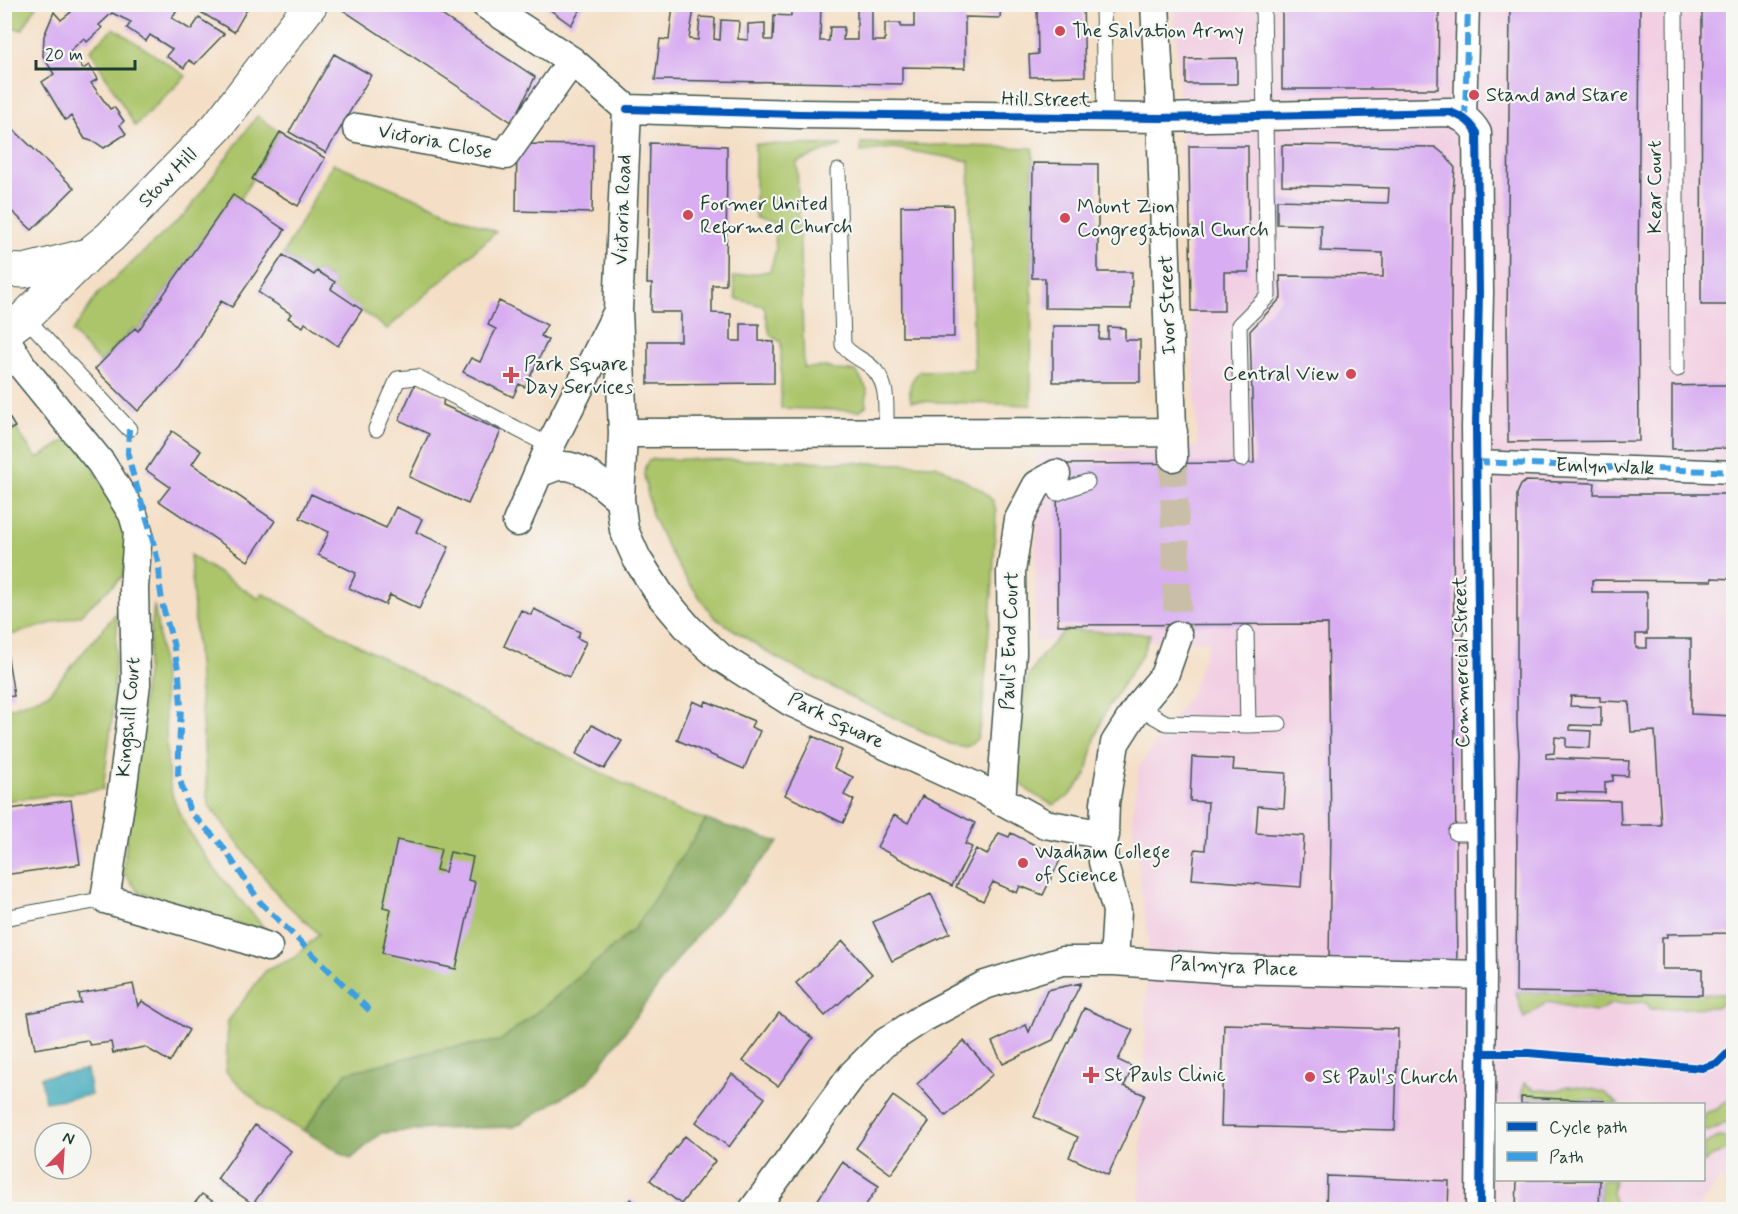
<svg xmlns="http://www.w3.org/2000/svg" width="1738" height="1214" viewBox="0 0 1738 1214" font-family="Mynerve,sans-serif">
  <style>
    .built { fill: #f2cfe2; fill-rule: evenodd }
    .green { fill: #acc56b; stroke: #668150; stroke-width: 1.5 }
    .forest { fill: #89aa5f; stroke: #54744a; stroke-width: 1.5 }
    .water { fill: #3ca9bb; stroke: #2e7378; stroke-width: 1.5 }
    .building { fill: #d8adf1; fill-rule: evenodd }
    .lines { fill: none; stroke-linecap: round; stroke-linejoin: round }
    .minor-tunnel { stroke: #c9bfa9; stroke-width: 28; stroke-dasharray: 28 14; stroke-linecap: butt }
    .service-casing { stroke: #3f554a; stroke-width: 17 }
    .pedestrian-casing { stroke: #3f554a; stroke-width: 25 }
    .minor-casing { stroke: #3f554a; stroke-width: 31 }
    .tertiary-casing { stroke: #3f554a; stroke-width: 35 }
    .service { stroke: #fff; stroke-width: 15 }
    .pedestrian { stroke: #fff; stroke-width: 22 }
    .minor { stroke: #fff; stroke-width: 28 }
    .tertiary { stroke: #fff; stroke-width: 33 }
    .quiet { stroke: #3c9ee2; stroke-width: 6; stroke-dasharray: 12 6; stroke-linecap: butt }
    .cycleway-casing { stroke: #f6f6f2; stroke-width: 11 }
    .cycleway { stroke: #0057b8; stroke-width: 8 }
    .poi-dot { fill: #d1495b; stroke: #f6f6f2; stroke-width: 2 }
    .labels { text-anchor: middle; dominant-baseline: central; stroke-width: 4.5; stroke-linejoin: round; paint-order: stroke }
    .poi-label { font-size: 20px; fill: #1f3d34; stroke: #f6f6f2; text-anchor: start }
    .street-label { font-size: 20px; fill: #1f3d34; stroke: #f6f6f2 }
  </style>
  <rect width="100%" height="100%" fill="#f6f6f2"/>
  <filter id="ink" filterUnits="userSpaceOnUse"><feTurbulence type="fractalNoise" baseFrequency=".0167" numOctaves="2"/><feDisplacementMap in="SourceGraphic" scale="12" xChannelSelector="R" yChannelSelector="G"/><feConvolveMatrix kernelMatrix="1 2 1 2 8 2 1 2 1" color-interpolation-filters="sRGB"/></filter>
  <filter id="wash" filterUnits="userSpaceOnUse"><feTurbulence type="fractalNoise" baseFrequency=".008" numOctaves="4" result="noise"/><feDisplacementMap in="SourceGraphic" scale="24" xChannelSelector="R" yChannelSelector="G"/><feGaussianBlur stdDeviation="1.35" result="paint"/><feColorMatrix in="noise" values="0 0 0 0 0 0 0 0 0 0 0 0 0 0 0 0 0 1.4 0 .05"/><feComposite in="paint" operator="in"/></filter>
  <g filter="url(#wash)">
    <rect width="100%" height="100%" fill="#f4dfc6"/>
    <path class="built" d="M1174 5H1733L1734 1171 1727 1182 1720 1178 1698 1209H1139L1148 939 1132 817 1139 766 1191 693 1209 641H1035L1037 453 1198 447ZM1496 1104H1704V1180H1496Z"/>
    <path class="green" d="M5 4H37V5L22 30 5 24Z
      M114 28 186 76 135 126 90 50Z
      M257 116 280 132 240 200 233 196 138 331 134 328 100 363 72 332 98 294 186 213Z
      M861 143 1033 148 1031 405 911 401C908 388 910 380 920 371L974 370 969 161 894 148 861 152Z
      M755 144 842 145 797 162 804 368 827 367 835 370 856 371 867 389 866 406 859 411 781 408V342L770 335 764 306 736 299 733 277 770 271 776 250 774 223 755 218Z
      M333 163 496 232 387 329 331 289 335 282 317 271 314 275 283 255Z
      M15 427 37 459 74 435 132 535 123 576 80 615 14 634 5 635V433Z
      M654 459 771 460 936 465 983 491 993 501 996 511 993 581 982 716 977 739 966 747 950 744 859 701 772 655 714 617 685 577 667 547 652 515 644 475 645 467 648 461Z
      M190 555 259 599 262 593 533 739 676 810 706 820 635 928 551 1001 500 1041 442 1049 346 1073 304 1131 266 1110 226 1072 228 1021 266 970 294 958 319 934 281 899 208 804Z
      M154 605C162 647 163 689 166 732 167 753 167 781 174 800 193 851 237 895 272 937L217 916 139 892 123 872Z
      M118 611 112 719 103 789 5 801V710L48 694Z
      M1065 630 1150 634 1142 655 1105 712 1095 739 1086 776 1068 797 1053 805 1031 793 1015 778C1015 743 1016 696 1035 665 1043 653 1055 641 1065 630Z
      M1516 992 1628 995 1733 994 1734 998 1716 1007 1650 1009 1647 1002 1612 1004 1595 1012 1547 1002 1524 1018Z
      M1524 1083 1536 1090H1557L1568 1086 1592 1089 1606 1093 1618 1104H1604V1101L1521 1097Z
      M1733 1096V1119L1709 1131H1704V1113L1717 1109Z
      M1719 1137 1729 1138 1732 1142 1729 1150 1710 1157 1704 1163V1144Z
      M1600 1180H1615L1612 1193 1618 1209 1599 1210Z"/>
    <path class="forest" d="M706 820 779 842 687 946 589 1081 514 1127 432 1129 381 1133 351 1159 304 1131 346 1073 442 1049 500 1041 551 1001 635 928Z"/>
    <path class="water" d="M87 1070 91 1095 45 1102 41 1077Z"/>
    <g id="blocks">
      <path class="building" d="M65 4H176L179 6 172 18 191 30 199 18 224 34 195 64 189 60 184 68 166 56 172 49 150 35 146 41 127 28 131 22 112 13 99 25 102 28 87 42 84 38 70 51 83 69 89 65 98 79 91 83 110 109 114 107 124 121 120 125 126 134 104 148 95 142 85 139 71 116 65 120 42 82 54 74 43 56 44 36 54 12 61 20 71 12Z
        M187 4H250L234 32Z
        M343 4H425L535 77 513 123 340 8Z
        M542 4H584L571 25Z
        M791 4H821L820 41H829L830 27H844L843 40H857V4H872V41H885V23H901V27H914V4H952V11H966V4H1001L1000 18 965 17V68L902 67V84L655 80 660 39 669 40 673 5 694 9 689 39 698 40 700 17 715 18 714 39 720 40 721 20 739 21 738 39 748 40V24L765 23V40H773L774 15 791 16Z
        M1024 4H1083L1085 76 1030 77 1029 55 1038 54 1037 7H1024Z
        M1282 4H1439L1438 89H1282Z
        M1510 4H1640L1638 294 1639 441 1508 442 1507 323Z
        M1702 4H1734V305H1701Z
        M334 54 371 75 326 153 289 132Z
        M1237 58V84H1186V59Z
        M12 128 74 188 32 230 4 204V141Z
        M280 132 325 158 298 206 252 179Z
        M650 143 727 146 726 285H712V313L731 314V341H741V324H759V341L774 342V383L648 384V341H681V312H651L652 284H647Z
        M517 144 593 145 592 213 516 211Z
        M1282 145 1435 147 1445 155 1455 168 1452 204 1451 309 1457 963 1329 961 1331 829 1328 624 1058 625 1057 464 1254 463 1250 331 1281 298 1280 276 1383 277V253L1321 251V225L1277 224V200L1388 203 1389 188 1282 185Z
        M1189 146H1248L1249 272H1224V311H1191Z
        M1033 163 1098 164V272H1132L1131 309 1045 308V278H1032Z
        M233 195 285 230 232 307 221 301 180 367 138 411 95 369 135 328 138 331Z
        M953 205 954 337H902L901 206Z
        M283 255 314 275 317 271 335 282 331 289 362 310 338 346 305 323 303 327 296 323 288 318 291 314 258 292Z
        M499 301 547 325 541 336 548 340 525 387 519 384 513 397 463 372 471 358 480 362 489 343 496 329 488 325Z
        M1053 326H1100L1099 339H1108V327L1125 328V340H1140V382H1053Z
        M415 384 444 397 443 405 501 431 468 504 409 477 429 434 399 420Z
        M1713 385H1734V448L1672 449V386Z
        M4 409 15 427 4 433Z
        M172 431 201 451 192 464 275 521 248 561 159 501 170 487 146 470Z
        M1526 481 1595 483 1594 494H1734V579L1712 578 1711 581 1592 580V592H1647V634H1636V648H1647V639H1691V714L1734 716V933L1667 934V937H1662V969H1702V995L1516 992 1517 825 1519 754 1517 725V494L1521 485ZM1571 696 1600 697V701L1629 702 1631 732 1655 731 1661 825H1621L1620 801 1556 800V792L1605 793V782L1613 781V775L1628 776 1629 761 1546 758V754L1554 753 1555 737 1566 738V747L1590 748 1591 731 1570 730V725L1601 726V707L1570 706Z
        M311 494 386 528 396 507 422 519 416 532 449 547 419 609 390 595 385 605 349 588 356 573 318 555 329 532 300 518Z
        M534 609 580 632 577 638 586 642 569 677 504 646 521 610 531 615Z
        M4 645H6L14 696 4 697Z
        M693 701 704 706 706 701 754 721 751 727 760 731 744 769 677 740Z
        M592 725 622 741 604 769 576 754Z
        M813 736 842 750 834 768 853 777 844 795 854 800 843 823 785 795Z
        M1192 757 1234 759 1233 770 1286 773 1284 808 1258 806 1256 833 1304 836 1301 887 1192 879 1195 849 1205 850 1208 802 1190 801Z
        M922 796 975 823 965 844 972 847 952 886 877 847 894 815 908 823Z
        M71 800 80 864 4 875V810Z
        M999 833 1009 837 1011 833 1049 852 1060 860 1043 895 1020 886 1017 893 993 882 983 901 956 887 976 849 987 855Z
        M397 840 441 849 436 870 445 872 450 852 473 857 468 880 475 882 456 969 382 953 391 909 383 907Z
        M931 894 950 933 892 961 873 922Z
        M843 941 872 974 825 1016 796 983Z
        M1081 983 1053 1040 1003 1064 992 1042 1026 1025 1029 1032 1047 990Z
        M133 984 138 1007 142 1001 189 1030 170 1062 145 1047 113 1053 111 1042 90 1045 87 1040 35 1049 28 1013 81 1003 79 994Z
        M1084 1008 1133 1030 1118 1060 1133 1067 1124 1086 1145 1095 1108 1175 1069 1157 1078 1137 1034 1117Z
        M779 1013 813 1038 778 1086 743 1061Z
        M1224 1024 1398 1029 1395 1130 1221 1126Z
        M964 1041 993 1074 946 1116 917 1084Z
        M732 1074 765 1098 729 1147 696 1122Z
        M893 1096 929 1122 891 1174 856 1148Z
        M1521 1097 1604 1101V1104H1521Z
        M255 1125 291 1151 253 1204 217 1179Z
        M685 1136 715 1161 681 1204 650 1180Z
        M842 1162 879 1186 863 1209H812Z
        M1327 1176 1449 1181 1448 1209H1326Z
        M1517 1180H1600L1599 1209H1516Z
        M202 1194 224 1209H190Z
        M631 1199 642 1209H620Z"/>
    </g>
  </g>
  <g filter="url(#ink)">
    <use href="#blocks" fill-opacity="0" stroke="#3f554a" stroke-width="1.5"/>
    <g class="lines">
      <path class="minor-tunnel" d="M1173 457 1178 636"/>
      <g class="service-casing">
        <path id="service" d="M1103 4 1105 117
          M1675 4 1677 369
          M838 171 843 345C851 356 859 357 869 365 891 382 885 407 886 432
          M25 317 129 429
          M376 429 398 379 417 377 550 446
          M1242 459 1239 325 1268 296 1263 4
          M1057 493 1087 482
          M1246 633 1248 725
          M1138 707 1166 723 1248 725 1279 724
          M1456 833H1481
          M4 918 105 899"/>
      </g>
      <g class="pedestrian-casing">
        <path id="pedestrian" d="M1465 118 1468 4
          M1477 462 1734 472"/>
      </g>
      <g class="minor-casing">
        <path id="minor" d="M485 4 572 61 627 109
          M1155 4 1161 118 1173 457
          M627 109 800 114 1161 118 1450 112C1463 117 1470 121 1477 133L1479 293 1476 427 1482 975 1480 1210
          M627 109 618 310 623 433 620 499 624 530 637 559 661 596 689 629 720 657 791 702 977 787 1045 824 1105 835
          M357 128 505 155 572 61
          M4 336 22 366 101 463 133 514 138 531 134 588 136 684 123 785 105 899 242 938 268 947
          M623 433 1173 432
          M538 473C545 471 554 466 562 466 584 465 604 487 620 499
          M517 522 550 446 617 313
          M1178 636 1164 676 1138 707 1115 743 1105 803 1103 862 1117 911 1114 961 1229 969 1482 975
          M1001 801 1012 653 1011 572 1019 519 1037 485 1056 474
          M753 1210 853 1074 883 1044 923 1018 985 985 1062 961H1114"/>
      </g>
      <g class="tertiary-casing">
        <path id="tertiary" d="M4 270 24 271 88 255
          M4 333 25 317 88 255 110 237 217 127 311 4"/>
      </g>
      <use href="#service" class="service"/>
      <use href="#pedestrian" class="pedestrian"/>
      <use href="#minor" class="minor"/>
      <use href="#tertiary" class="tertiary"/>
      <path class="quiet" d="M1465 118 1468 4
        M129 429 128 454 132 471 150 530 159 565 160 587 163 607 173 643 179 675 181 707 178 774 190 812 221 844 260 902 373 1014
        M1477 462 1734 472"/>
      <g class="cycleway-casing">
        <path id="cycleway" d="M627 109 800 114 1161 118 1450 112C1463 117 1470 121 1477 133L1479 293 1476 427 1482 975 1480 1210
          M1481 1053H1529L1702 1068 1718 1063 1734 1047"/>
      </g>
      <use href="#cycleway" class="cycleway"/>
    </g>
  </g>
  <g class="poi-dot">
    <circle cx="1060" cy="31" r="6"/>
    <circle cx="1474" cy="95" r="6"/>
    <circle cx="688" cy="215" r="6"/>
    <circle cx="1065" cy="218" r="6"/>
    <circle cx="1351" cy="374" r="6"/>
    <path d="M508 366h6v6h6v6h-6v6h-6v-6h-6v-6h6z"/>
    <circle cx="1023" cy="863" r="6"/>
    <path d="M1088 1066h6v6h6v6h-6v6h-6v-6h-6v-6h6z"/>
    <circle cx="1310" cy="1077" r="6"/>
  </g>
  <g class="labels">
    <g class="poi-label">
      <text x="1072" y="31">The Salvation Army</text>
      <text x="1486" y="95">Stand and Stare</text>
      <text x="700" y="204">Former United<tspan x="700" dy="23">Reformed Church</tspan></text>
      <text x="1077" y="207">Mount Zion<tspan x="1077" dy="23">Congregational Church</tspan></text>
      <text x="524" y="364">Park Square<tspan x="524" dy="23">Day Services</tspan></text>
      <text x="1339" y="374" text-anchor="end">Central View</text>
      <text x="1035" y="852">Wadham College<tspan x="1035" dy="23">of Science</tspan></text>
      <text x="1104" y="1075">St Pauls Clinic</text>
      <text x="1322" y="1077">St Paul's Church</text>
    </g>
    <g class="street-label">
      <text transform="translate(1046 100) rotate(1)">Hill Street</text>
      <text transform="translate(435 142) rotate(11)">Victoria Close</text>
      <text transform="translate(168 178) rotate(-46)">Stow Hill</text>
      <text transform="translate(1655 187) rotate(-90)">Kear Court</text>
      <text transform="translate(623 210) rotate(-88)">Victoria Road</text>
      <text transform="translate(1168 305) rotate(-92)">Ivor Street</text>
      <text transform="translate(1605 467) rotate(2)">Emlyn Walk</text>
      <text transform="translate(1010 641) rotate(-88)">Paul's End Court</text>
      <text transform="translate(1462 662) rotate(-91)">Commercial Street</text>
      <text transform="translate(129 717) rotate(-85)">Kingshill Court</text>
      <text transform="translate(836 721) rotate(26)">Park Square</text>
      <text transform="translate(1234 967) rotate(3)">Palmyra Place</text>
    </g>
  </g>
  <rect width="1738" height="1214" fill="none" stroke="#f6f6f2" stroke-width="24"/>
  <rect x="1495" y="1103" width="210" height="78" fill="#f6f6f2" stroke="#a0aca6" stroke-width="1.5"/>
  <rect x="1507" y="1122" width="30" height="9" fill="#0057b8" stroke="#a0aca6" stroke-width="1.5"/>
  <text x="1549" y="1133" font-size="18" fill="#1f3d34">Cycle path</text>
  <rect x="1507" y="1152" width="30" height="9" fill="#3c9ee2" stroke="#a0aca6" stroke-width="1.5"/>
  <text x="1549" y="1163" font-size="18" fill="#1f3d34">Path</text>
  <g transform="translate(63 1151) rotate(24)"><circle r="28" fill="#f6f6f2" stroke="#a0aca6" stroke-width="1.5"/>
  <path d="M0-4.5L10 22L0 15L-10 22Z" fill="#d1495b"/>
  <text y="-9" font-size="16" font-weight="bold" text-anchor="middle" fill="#1f3d34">N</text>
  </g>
  <path d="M36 60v9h99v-9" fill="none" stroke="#1f3d34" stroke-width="3"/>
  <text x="45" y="60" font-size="18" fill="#1f3d34" stroke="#f6f6f2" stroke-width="4.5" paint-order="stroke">20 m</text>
</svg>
